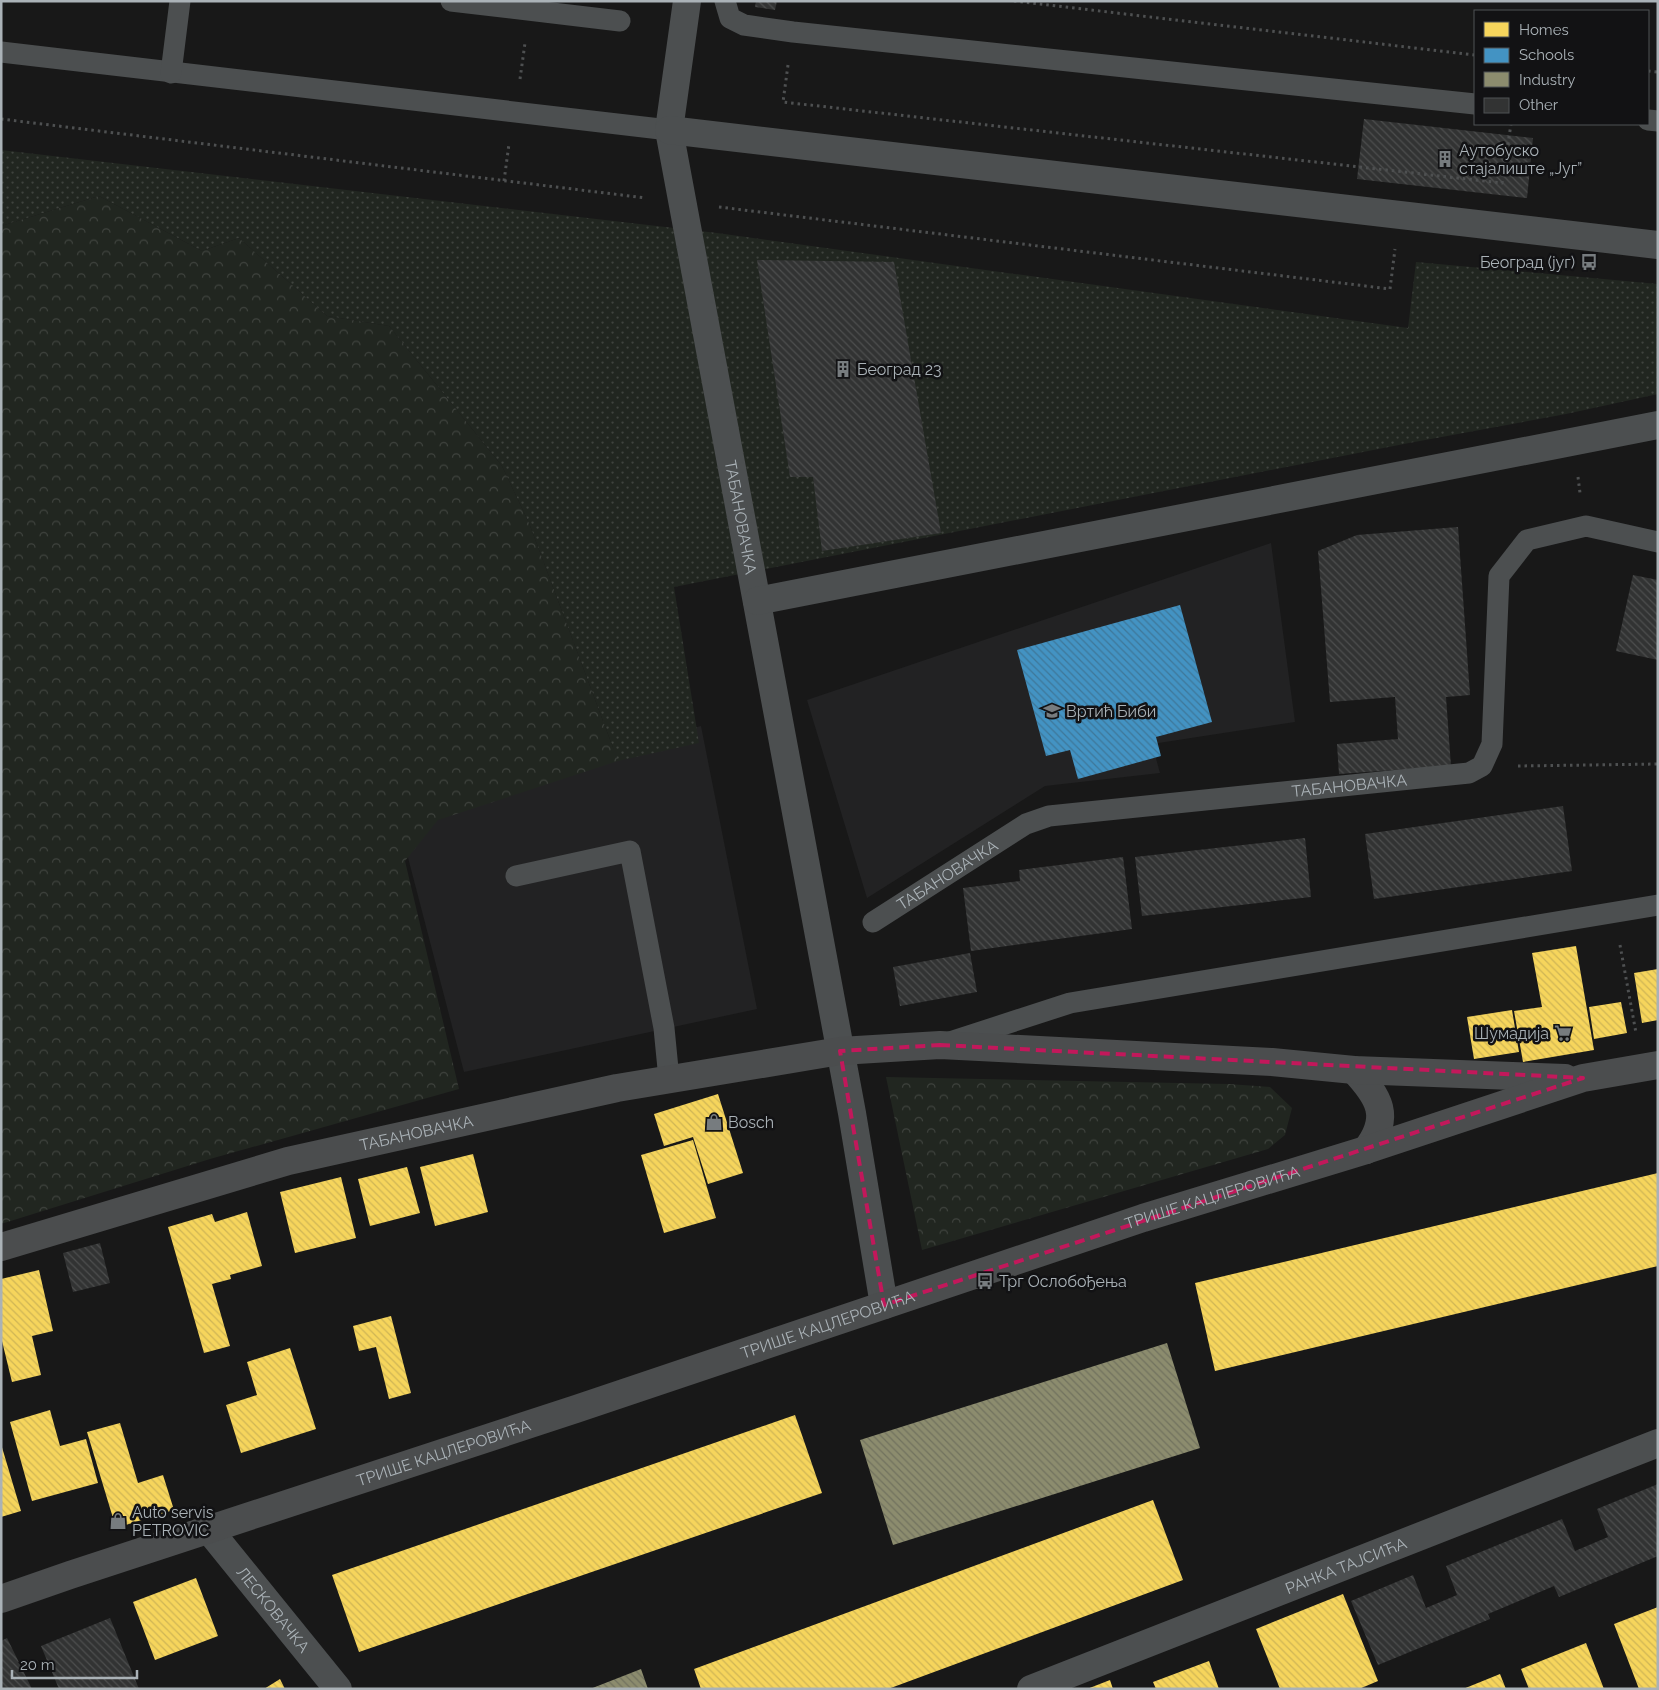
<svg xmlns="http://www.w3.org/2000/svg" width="1659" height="1690" viewBox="0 0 1659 1690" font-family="Raleway,sans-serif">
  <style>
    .built { fill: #222223 }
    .grass { fill: url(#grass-dots) }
    .forest { fill: url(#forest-crowns) }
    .homes { fill: url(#homes-back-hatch) }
    .schools { fill: url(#schools-back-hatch) }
    .industry { fill: url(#industry-back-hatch) }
    .building { fill: url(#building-back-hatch) }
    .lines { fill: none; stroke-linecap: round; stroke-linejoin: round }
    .path { stroke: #4e5051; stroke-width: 3; stroke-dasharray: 2.5 4; stroke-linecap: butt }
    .lane { stroke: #4c4f50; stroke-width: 21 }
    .street { stroke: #4c4f50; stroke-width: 28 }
    .secondary { stroke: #4b4d4e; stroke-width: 28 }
    .marked { fill: none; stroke: #c2185b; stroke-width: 4; stroke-dasharray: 10 6; stroke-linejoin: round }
    .labels { text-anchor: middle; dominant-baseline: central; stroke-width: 5; stroke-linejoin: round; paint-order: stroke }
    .poi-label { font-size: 16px; fill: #aab2b7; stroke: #121214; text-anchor: start }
    .street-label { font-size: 16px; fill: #aab2b7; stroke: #121214 }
  </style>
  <defs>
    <pattern id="grass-dots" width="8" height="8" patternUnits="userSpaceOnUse" patternTransform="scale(1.25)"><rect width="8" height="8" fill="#212620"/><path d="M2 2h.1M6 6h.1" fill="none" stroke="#3f433e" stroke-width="1.8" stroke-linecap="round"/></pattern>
    <pattern id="forest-crowns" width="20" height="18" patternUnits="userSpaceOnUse" patternTransform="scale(1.25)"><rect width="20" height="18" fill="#212620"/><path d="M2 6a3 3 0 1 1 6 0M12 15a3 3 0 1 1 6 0" fill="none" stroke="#3f433e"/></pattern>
    <pattern id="homes-back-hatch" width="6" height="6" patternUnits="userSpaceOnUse" patternTransform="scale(1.25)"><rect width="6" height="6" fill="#f6d55c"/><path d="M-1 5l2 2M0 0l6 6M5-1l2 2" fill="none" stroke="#cfb555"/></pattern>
    <pattern id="schools-back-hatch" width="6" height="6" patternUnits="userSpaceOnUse" patternTransform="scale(1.25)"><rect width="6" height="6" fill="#4393c3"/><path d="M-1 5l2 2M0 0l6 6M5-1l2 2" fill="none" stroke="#3e7799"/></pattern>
    <pattern id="industry-back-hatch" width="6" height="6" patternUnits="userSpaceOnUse" patternTransform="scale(1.25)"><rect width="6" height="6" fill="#8c8c6e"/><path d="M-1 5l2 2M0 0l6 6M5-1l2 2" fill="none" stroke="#71725e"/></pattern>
    <pattern id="building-back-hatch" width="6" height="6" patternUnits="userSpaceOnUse" patternTransform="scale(1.25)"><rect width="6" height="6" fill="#323333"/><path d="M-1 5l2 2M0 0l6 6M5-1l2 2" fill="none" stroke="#4d4e4e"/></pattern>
  </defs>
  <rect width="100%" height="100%" fill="#181818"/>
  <path class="built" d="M1271 543 1295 722 1152 744 1160 773 1045 786 867 898 807 700Z
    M701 726 757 1009 464 1072 400 827 432 795Z"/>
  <path class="grass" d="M1 150 717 233 1408 328 1416 262 1658 284V394L1566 414 1409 443 674 587 699 743 618 761 529 523 502 466 389 326 327 316 239 238 202 251 99 196 1 226Z"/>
  <path class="forest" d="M99 196 202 251 239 238 327 316 389 326 502 466 529 523 618 761 438 820 405 861 459 1089 210 1159 1 1224V226Z
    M886 1077 1229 1084 1270 1087 1292 1108 1285 1135 1268 1149 922 1250Z"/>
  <path class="homes" d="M1576 946 1594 1050 1523 1062 1514 1011 1542 1007 1532 953Z
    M1658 969V1020L1642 1023 1634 973Z
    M1621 1002 1627 1033 1594 1039 1589 1007Z
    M1512 1010 1519 1052 1474 1059 1467 1017Z
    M718 1094 743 1173 708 1184 693 1137 664 1146 654 1114Z
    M693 1140 716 1218 664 1233 641 1155Z
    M473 1154 488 1212 435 1226 420 1167Z
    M407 1167 420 1213 370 1226 358 1179Z
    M1658 1173V1266L1215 1371 1195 1283Z
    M341 1177 356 1238 295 1253 280 1192Z
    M247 1212 262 1266 230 1275 231 1279 212 1284 230 1346 204 1353 168 1227 212 1214 215 1222Z
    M39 1270 53 1331 32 1336 41 1375 12 1382 1 1337V1279Z
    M391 1316 411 1393 389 1399 376 1347 359 1351 353 1326Z
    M290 1348 316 1429 241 1453 226 1405 257 1395 247 1362Z
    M50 1410 60 1446 86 1439 98 1483 32 1501 10 1422Z
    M795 1415 822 1493 359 1652 332 1575Z
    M120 1423 138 1483 163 1475 174 1510 116 1528 87 1432Z
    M1 1444 21 1511 1 1517Z
    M1153 1500 1183 1580 888 1689H701L694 1669Z
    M196 1578 218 1636 155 1660 133 1602Z
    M1343 1594 1378 1681 1359 1689H1280L1256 1629Z
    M1658 1607V1689H1639L1614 1624Z
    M1586 1643 1604 1689H1529L1521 1669Z
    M1209 1661 1219 1689H1156L1153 1682Z
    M1500 1674 1506 1689H1463Z
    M280 1679 285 1689H264Z
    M1110 1680 1113 1689H1087Z"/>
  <path class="schools" d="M1180 605 1212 722 1156 737 1161 756 1078 779 1070 750 1046 756 1017 650Z"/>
  <path class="industry" d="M1167 1343 1200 1448 893 1545 860 1440Z
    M641 1669 648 1689H590Z"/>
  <path class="building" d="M756 1H777L775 10 755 7Z
    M1364 119 1533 138 1527 198 1357 179Z
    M757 260 894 262 941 533 822 551 813 477H790Z
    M1458 527 1470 695 1446 697 1451 766 1339 774 1337 744 1398 739 1395 697 1330 702 1318 551 1357 535Z
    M1633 575 1658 580V660L1616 651Z
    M1563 806 1572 871 1374 899 1365 834Z
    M1305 838 1311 897 1142 916 1135 857Z
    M1123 857 1132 929 971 951 963 888 1020 881 1019 870Z
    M970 953 977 992 900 1006 893 967Z
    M100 1243 110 1283 73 1292 63 1253Z
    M1658 1484V1556L1559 1597 1554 1586 1488 1614 1490 1619 1378 1665 1351 1601 1413 1575 1426 1608 1457 1595 1446 1566 1562 1519 1575 1551 1608 1537 1597 1509Z
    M110 1618 139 1689H59L41 1646Z
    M7 1638 32 1689H1V1641Z"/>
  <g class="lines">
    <path class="path" d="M1014 1 1475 55
      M788 65 783 102 1502 183 1511 124
      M1648 71 1658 72
      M520 79 525 43
      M1 119 646 198
      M504 181 509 144
      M719 207 1390 289 1395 249
      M1578 477 1580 493
      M1518 766 1658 764
      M1620 945 1636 1033"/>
    <g class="lane">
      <path d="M451 1 620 21"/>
      <path d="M725 1 730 18 744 25 793 32 1475 104"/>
      <path d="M1 52 669 130"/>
      <path d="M171 73 180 1"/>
      <path d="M1648 120 1658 121"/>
      <path d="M516 876 630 851 664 1028 669 1079"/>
      <path id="s1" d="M873 922 1026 824 1049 816 1469 773 1482 766 1492 744 1499 576 1527 540 1586 526 1658 542"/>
      <path d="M950 1042 1070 1003 1658 905"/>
    </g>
    <g class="street">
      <path id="s2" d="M687 1 669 130 852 1113 884 1305"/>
      <path d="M669 130 1658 245"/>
      <path d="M757 601 1658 425"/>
      <path id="s3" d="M209 1530 338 1689"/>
      <path id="s4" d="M1031 1689 1658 1443"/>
    </g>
    <g class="secondary">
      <path d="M1354 1070C1379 1097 1392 1117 1366 1150"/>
      <path id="s5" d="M1 1247 288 1161 617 1088 840 1051 940 1045 1272 1062 1354 1070 1565 1078"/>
      <path id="s6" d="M1 1599 70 1575 576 1409 1143 1218 1366 1150 1583 1078 1658 1065"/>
    </g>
  </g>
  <path class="marked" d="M940 1045 1583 1078 884 1305 840 1051Z"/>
  <defs>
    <g id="building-bare" transform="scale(1.35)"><path d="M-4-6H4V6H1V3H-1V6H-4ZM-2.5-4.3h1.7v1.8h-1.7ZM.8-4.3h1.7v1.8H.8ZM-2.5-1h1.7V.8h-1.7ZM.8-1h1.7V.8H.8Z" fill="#777c7f" stroke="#121214" stroke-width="2.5" paint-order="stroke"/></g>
    <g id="bus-bare" transform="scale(1.35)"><path d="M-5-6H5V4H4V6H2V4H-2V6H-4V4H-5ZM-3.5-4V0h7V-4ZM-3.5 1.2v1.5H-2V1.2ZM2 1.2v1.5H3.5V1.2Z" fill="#777c7f" stroke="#121214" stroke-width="2.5" paint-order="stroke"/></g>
    <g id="school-bare" transform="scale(1.35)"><path d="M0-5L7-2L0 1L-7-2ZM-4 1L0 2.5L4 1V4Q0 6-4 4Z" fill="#777c7f" stroke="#121214" stroke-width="2.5" paint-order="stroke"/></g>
    <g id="supermarket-bare" transform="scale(1.35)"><path d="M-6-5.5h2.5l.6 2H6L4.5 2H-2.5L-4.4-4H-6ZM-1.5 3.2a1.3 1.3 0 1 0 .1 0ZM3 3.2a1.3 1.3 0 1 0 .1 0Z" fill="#777c7f" stroke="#121214" stroke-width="2.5" paint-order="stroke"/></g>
    <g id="shop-bare" transform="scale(1.35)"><path d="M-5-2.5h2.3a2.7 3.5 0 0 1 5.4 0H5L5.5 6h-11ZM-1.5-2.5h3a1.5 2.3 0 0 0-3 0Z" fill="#777c7f" stroke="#121214" stroke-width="2.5" paint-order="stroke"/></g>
  </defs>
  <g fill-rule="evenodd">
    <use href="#building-bare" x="1445" y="159"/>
    <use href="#bus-bare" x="1589" y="262"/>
    <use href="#building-bare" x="843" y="369"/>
    <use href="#school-bare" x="1052" y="711"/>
    <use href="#supermarket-bare" x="1563" y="1033"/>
    <use href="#shop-bare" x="714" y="1122"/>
    <use href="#bus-bare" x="985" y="1281"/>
    <use href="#shop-bare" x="118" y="1521"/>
  </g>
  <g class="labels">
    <g class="poi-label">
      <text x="1459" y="150">Аутобуско<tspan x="1459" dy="18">стајалиште „Југ”</tspan></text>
      <text x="1575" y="262" text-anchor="end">Београд (југ)</text>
      <text x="857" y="369">Београд 23</text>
      <text x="1066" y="711">Вртић Биби</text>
      <text x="1549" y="1033" text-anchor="end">Шумадија</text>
      <text x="728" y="1122">Bosch</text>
      <text x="999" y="1281">Трг Ослобођења</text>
      <text x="132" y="1512">Auto servis<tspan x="132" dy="18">PETROVIC</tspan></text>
    </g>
    <g class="street-label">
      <text stroke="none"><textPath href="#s2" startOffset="524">ТАБАНОВАЧКА</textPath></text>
      <text stroke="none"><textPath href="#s1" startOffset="508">ТАБАНОВАЧКА</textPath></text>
      <text stroke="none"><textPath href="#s1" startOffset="88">ТАБАНОВАЧКА</textPath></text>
      <text stroke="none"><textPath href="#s5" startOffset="431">ТАБАНОВАЧКА</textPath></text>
      <text stroke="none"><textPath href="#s6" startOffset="1276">ТРИШЕ КАЦЛЕРОВИЋА</textPath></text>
      <text stroke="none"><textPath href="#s6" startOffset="871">ТРИШЕ КАЦЛЕРОВИЋА</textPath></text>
      <text stroke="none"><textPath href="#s6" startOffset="466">ТРИШЕ КАЦЛЕРОВИЋА</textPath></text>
      <text stroke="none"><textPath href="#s4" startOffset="338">РАНКА ТАЈСИЋА</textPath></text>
      <text stroke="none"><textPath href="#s3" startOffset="102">ЛЕСКОВАЧКА</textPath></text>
    </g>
  </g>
  <rect width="1659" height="1690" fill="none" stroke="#aab2b7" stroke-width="5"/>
  <rect x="1474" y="10" width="175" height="115" fill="#121214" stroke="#4f5255"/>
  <rect x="1484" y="22" width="25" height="15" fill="#f6d55c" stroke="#4f5255"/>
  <text x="1519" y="35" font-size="15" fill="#aab2b7">Homes</text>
  <rect x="1484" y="48" width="25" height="15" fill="#4393c3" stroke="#4f5255"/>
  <text x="1519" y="60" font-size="15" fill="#aab2b7">Schools</text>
  <rect x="1484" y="72" width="25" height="15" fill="#8c8c6e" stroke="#4f5255"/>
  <text x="1519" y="85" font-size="15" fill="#aab2b7">Industry</text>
  <rect x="1484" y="98" width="25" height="15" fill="#323333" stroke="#4f5255"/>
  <text x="1519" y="110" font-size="15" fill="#aab2b7">Other</text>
  <path d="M12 1670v8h125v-8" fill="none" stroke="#aab2b7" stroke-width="2.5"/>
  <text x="20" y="1670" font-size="15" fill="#aab2b7" stroke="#121214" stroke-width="4" paint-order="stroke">20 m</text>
</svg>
